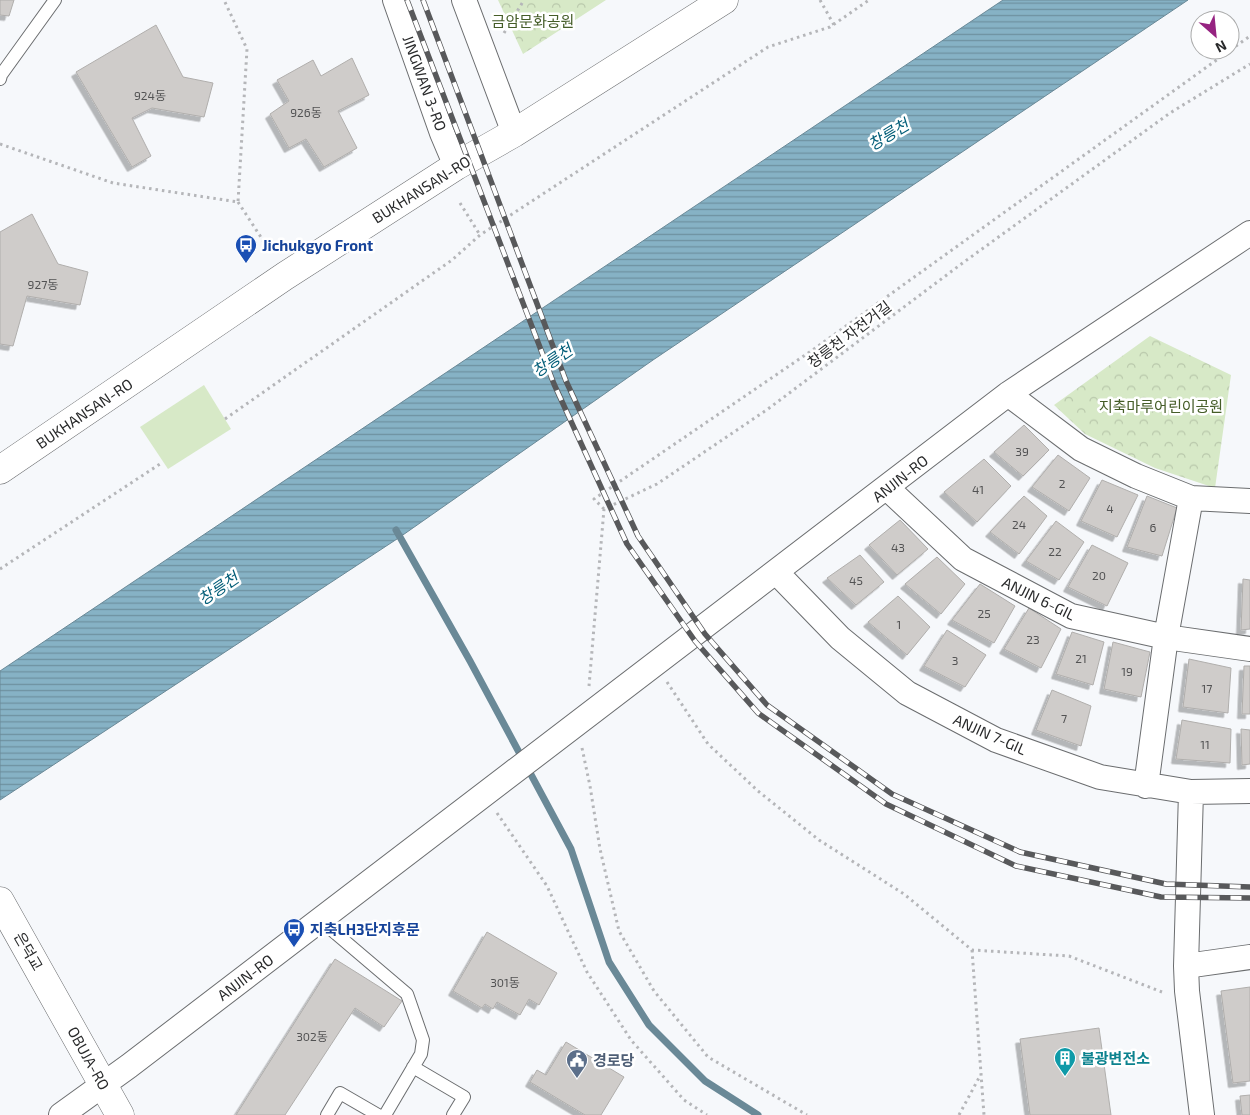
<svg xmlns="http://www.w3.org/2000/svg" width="1250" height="1115" viewBox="0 0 1250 1115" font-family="'Exo 2','Noto Sans KR',sans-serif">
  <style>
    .park { fill: url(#park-crowns) }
    .pitch { fill: #d7e9c7 }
    .water { fill: url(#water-rules); stroke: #6a8997 }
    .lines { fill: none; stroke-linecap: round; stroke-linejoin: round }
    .stream { stroke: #6a8997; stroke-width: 7 }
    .building { fill: #cfccca; stroke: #b0aeac; filter: url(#shadow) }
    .lane-casing { stroke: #6b6d6f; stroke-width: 14 }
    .street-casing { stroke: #6b6d6f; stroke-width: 26 }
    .secondary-casing { stroke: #6b6d6f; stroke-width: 29 }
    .path { stroke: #b5b6b9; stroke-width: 3; stroke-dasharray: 2.5 4; stroke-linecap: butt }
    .lane { stroke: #fff; stroke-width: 12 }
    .street { stroke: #fff; stroke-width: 24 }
    .secondary { stroke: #fff; stroke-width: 28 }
    .rail-casing { stroke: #58595b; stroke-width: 5.5 }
    .rail { stroke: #fff; stroke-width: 4; stroke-dasharray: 11; stroke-linecap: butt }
    .labels { text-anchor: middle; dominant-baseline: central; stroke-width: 5; stroke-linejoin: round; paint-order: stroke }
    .number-label { font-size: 12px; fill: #525253 }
    .park-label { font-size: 15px; fill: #455d28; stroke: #fff }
    .street-label { font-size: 15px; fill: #292a2b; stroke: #fff }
    .transit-label { font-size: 15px; font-weight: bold; fill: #164399; stroke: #fff; text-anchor: start }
    .culture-label { font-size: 15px; font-weight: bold; fill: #0d838f; stroke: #fff; text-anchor: start }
    .service-label { font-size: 15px; font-weight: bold; fill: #4e5e75; stroke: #fff; text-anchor: start }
    .water-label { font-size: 16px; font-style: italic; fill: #025d78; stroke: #fff }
  </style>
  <defs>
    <pattern id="park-crowns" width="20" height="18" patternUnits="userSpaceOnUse" patternTransform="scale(1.25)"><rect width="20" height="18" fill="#d7e9c7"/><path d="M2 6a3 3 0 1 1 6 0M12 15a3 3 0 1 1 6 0" fill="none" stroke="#b9c8ab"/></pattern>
    <pattern id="water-rules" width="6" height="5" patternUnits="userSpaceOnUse" patternTransform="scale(1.25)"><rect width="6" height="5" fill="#86b2c5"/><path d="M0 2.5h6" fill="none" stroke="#6e91a0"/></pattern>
    <filter id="shadow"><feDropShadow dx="-4.5" dy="4.5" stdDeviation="0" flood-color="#0004"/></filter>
  </defs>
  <rect width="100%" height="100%" fill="#f6f8fb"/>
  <path class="park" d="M498 0H606L523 54Z
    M1150 336 1231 375 1215 488 1155 468 1085 434 1054 405Z"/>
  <path class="pitch" d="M204 385 231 429 168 469 140 427Z"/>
  <path class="water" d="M1003 0H1188L653 360 400 537 0 800V671Z"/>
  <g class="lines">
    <path class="stream" d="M396 530 470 661 571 849 609 962 649 1025 705 1081 758 1115"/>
  </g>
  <path class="building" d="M0 0H14L9 16 0 15Z
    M156 25 183 77 213 83 204 117 152 108 132 118 151 156 132 167 76 72Z
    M352 58 369 95 338 111 357 148 324 167 306 139 289 148 270 114 289 101 277 80 313 60 321 76Z
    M32 214 58 264 88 272 80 305 27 296 13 346 0 344V232Z
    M1024 425 1049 450 1023 476 994 452Z
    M1058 455 1090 478 1069 511 1032 487Z
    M984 459 1011 486 977 522 944 492Z
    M1102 480 1138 495 1117 537 1081 521Z
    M1024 496 1047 516 1019 554 990 532Z
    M1147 496 1177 508 1162 556 1127 547Z
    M900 520 928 549 897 575 869 545Z
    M1056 521 1084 542 1059 580 1026 561Z
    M1092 545 1128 563 1107 606 1068 587Z
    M860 555 884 582 856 605 827 578Z
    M937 557 965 584 941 614 905 584Z
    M1243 579 1250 580V629L1241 630Z
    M980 584 1015 606 994 643 952 620Z
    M898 596 930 627 907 655 868 622Z
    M1029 608 1061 629 1041 668 1004 649Z
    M947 630 986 655 965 687 924 666Z
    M1072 632 1104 642 1093 685 1056 674Z
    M1113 642 1150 652 1141 697 1104 689Z
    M1189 659 1231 668 1228 713 1183 707Z
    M1244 666H1250V714H1242Z
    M1052 690 1091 706 1081 746 1036 730Z
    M1182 720 1231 729 1230 763 1176 759Z
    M1241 729 1250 730V764L1242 765Z
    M487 932 557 973 539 1005 529 999 520 1015 497 1002 493 1009 485 1004 482 1008 453 991Z
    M335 959 402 1001 384 1027 355 1008 285 1115H236Z
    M1250 987V1081L1233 1083 1221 991Z
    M1099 1028 1111 1115H1030L1020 1039Z
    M566 1042 624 1077 601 1115H585L530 1082 537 1070 546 1075Z
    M1250 1095V1115H1242L1240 1096Z"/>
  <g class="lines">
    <g class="lane-casing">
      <path id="lane" d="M0 79 1 75 55 0
        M320 920 407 994 423 1040 421 1054 385 1115
        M413 1067 464 1097 453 1115
        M327 1115 340 1093 378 1115"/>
    </g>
    <g class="street-casing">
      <path id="street" d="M395 0 442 133 456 166
        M464 0 514 133
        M1008 394 1081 449 1136 476 1191 498 1250 501
        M887 488 963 559 1071 616 1166 637 1250 649
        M777 573 840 638 907 693 996 740 1100 777 1191 792 1250 791
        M1146 786 1166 637 1191 498
        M1191 792 1186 966 1187 991 1202 1115
        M1186 966 1250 957
        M61 1115 129 1066 1008 394 1250 233"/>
    </g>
    <g class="secondary-casing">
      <path id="secondary" d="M0 470 285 276 456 166 514 133 724 0
        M0 901 120 1115"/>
    </g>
    <path class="path" d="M820 0 834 25
      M504 33 524 0
      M0 144 113 183 238 202 247 49 224 0
      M238 202 268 248
      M460 203 480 235
      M225 419 452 260 480 235 768 47 830 27 869 0
      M604 509 594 499 814 349 1250 36
      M0 569 163 462
      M667 682 708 744 758 791 819 840 904 894 972 950 1069 956 1162 992
      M589 686 604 509 657 484 768 409 964 262 1170 113 1250 64
      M582 748 590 786 600 849 619 931 654 991 708 1057 807 1115
      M497 813 547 886 587 972 631 1040 684 1100 707 1115
      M972 950 984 1115
      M959 1115 981 1074"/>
    <use href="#lane" class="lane"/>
    <use href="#street" class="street"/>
    <use href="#secondary" class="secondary"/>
    <g class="rail-casing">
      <path id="rail" d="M407 0 554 384 627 544 695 641 758 713 886 804 1016 866 1161 897 1250 898
        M423 0 566 381 638 536 705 634 767 705 892 794 1020 852 1166 884 1250 887"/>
    </g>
    <use href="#rail" class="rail"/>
  </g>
  <defs>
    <g id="bus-pin" transform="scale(1.125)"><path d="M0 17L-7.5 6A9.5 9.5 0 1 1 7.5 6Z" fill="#1a4fb4" stroke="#fff"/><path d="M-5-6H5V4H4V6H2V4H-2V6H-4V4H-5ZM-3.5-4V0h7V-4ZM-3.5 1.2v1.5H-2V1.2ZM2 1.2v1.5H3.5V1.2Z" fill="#fff"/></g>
    <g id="building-pin" transform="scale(1.125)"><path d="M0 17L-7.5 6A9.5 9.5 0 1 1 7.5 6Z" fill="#0f9aa8" stroke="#fff"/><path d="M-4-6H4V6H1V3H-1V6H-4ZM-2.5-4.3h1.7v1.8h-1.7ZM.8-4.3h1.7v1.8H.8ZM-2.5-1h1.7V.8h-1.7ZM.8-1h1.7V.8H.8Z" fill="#fff"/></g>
    <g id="civic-pin" transform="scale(1.125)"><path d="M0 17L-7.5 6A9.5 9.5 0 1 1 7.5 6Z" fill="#5c6f8a" stroke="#fff"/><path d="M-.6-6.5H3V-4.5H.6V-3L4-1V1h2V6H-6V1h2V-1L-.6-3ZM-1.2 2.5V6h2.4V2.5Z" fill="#fff"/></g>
  </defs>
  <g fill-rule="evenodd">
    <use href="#bus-pin" x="246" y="245"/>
    <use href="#bus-pin" x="294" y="929"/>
    <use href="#building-pin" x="1065" y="1058"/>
    <use href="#civic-pin" x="577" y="1060"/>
  </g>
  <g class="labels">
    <g class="number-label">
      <text x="150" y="95">924동</text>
      <text x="306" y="112">926동</text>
      <text x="43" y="284">927동</text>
      <text x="1022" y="451">39</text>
      <text x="1062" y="483">2</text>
      <text x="978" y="489">41</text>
      <text x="1110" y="508">4</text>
      <text x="1019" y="524">24</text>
      <text x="1153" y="527">6</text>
      <text x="898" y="547">43</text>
      <text x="1055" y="551">22</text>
      <text x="1099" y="575">20</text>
      <text x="856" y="580">45</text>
      <text x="984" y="613">25</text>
      <text x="899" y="624">1</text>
      <text x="1033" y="639">23</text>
      <text x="1081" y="658">21</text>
      <text x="955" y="660">3</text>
      <text x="1127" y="671">19</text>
      <text x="1207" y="688">17</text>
      <text x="1064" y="718">7</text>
      <text x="1205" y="744">11</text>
      <text x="505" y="982">301동</text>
      <text x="312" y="1036">302동</text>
    </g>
    <g class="park-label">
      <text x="533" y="21">금암문화공원</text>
      <text x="1161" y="406">지축마루어린이공원</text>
    </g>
    <g class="street-label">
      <text transform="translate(425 83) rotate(70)">JINGWAN 3-RO</text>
      <text transform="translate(421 189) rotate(-32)">BUKHANSAN-RO</text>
      <text transform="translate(849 334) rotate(-37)">창릉천 자전거길</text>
      <text transform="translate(84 413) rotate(-34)">BUKHANSAN-RO</text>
      <text transform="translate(900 478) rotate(-38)">ANJIN-RO</text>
      <text transform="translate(1039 598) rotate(26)">ANJIN 6-GIL</text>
      <text transform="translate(990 734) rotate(24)">ANJIN 7-GIL</text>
      <text transform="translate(29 951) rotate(60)">은덕교</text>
      <text transform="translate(245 977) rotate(-37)">ANJIN-RO</text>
      <text transform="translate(89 1058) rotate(61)">OBUJA-RO</text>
    </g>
    <g class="transit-label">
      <text x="262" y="245">Jichukgyo Front</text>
      <text x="310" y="929">지축LH3단지후문</text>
    </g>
    <g class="culture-label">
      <text x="1081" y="1058">불광변전소</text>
    </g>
    <g class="service-label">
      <text x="593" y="1060">경로당</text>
    </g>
    <g class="water-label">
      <text transform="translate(888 134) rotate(-31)">창릉천</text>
      <text transform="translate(552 360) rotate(-34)">창릉천</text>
      <text transform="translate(218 588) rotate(-34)">창릉천</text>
    </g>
  </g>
  <g transform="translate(1215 35) rotate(153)"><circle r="24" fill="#ffffff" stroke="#a9aaaa"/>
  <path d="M0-4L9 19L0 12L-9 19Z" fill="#962381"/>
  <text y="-8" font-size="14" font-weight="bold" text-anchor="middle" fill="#292a2b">N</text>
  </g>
</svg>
